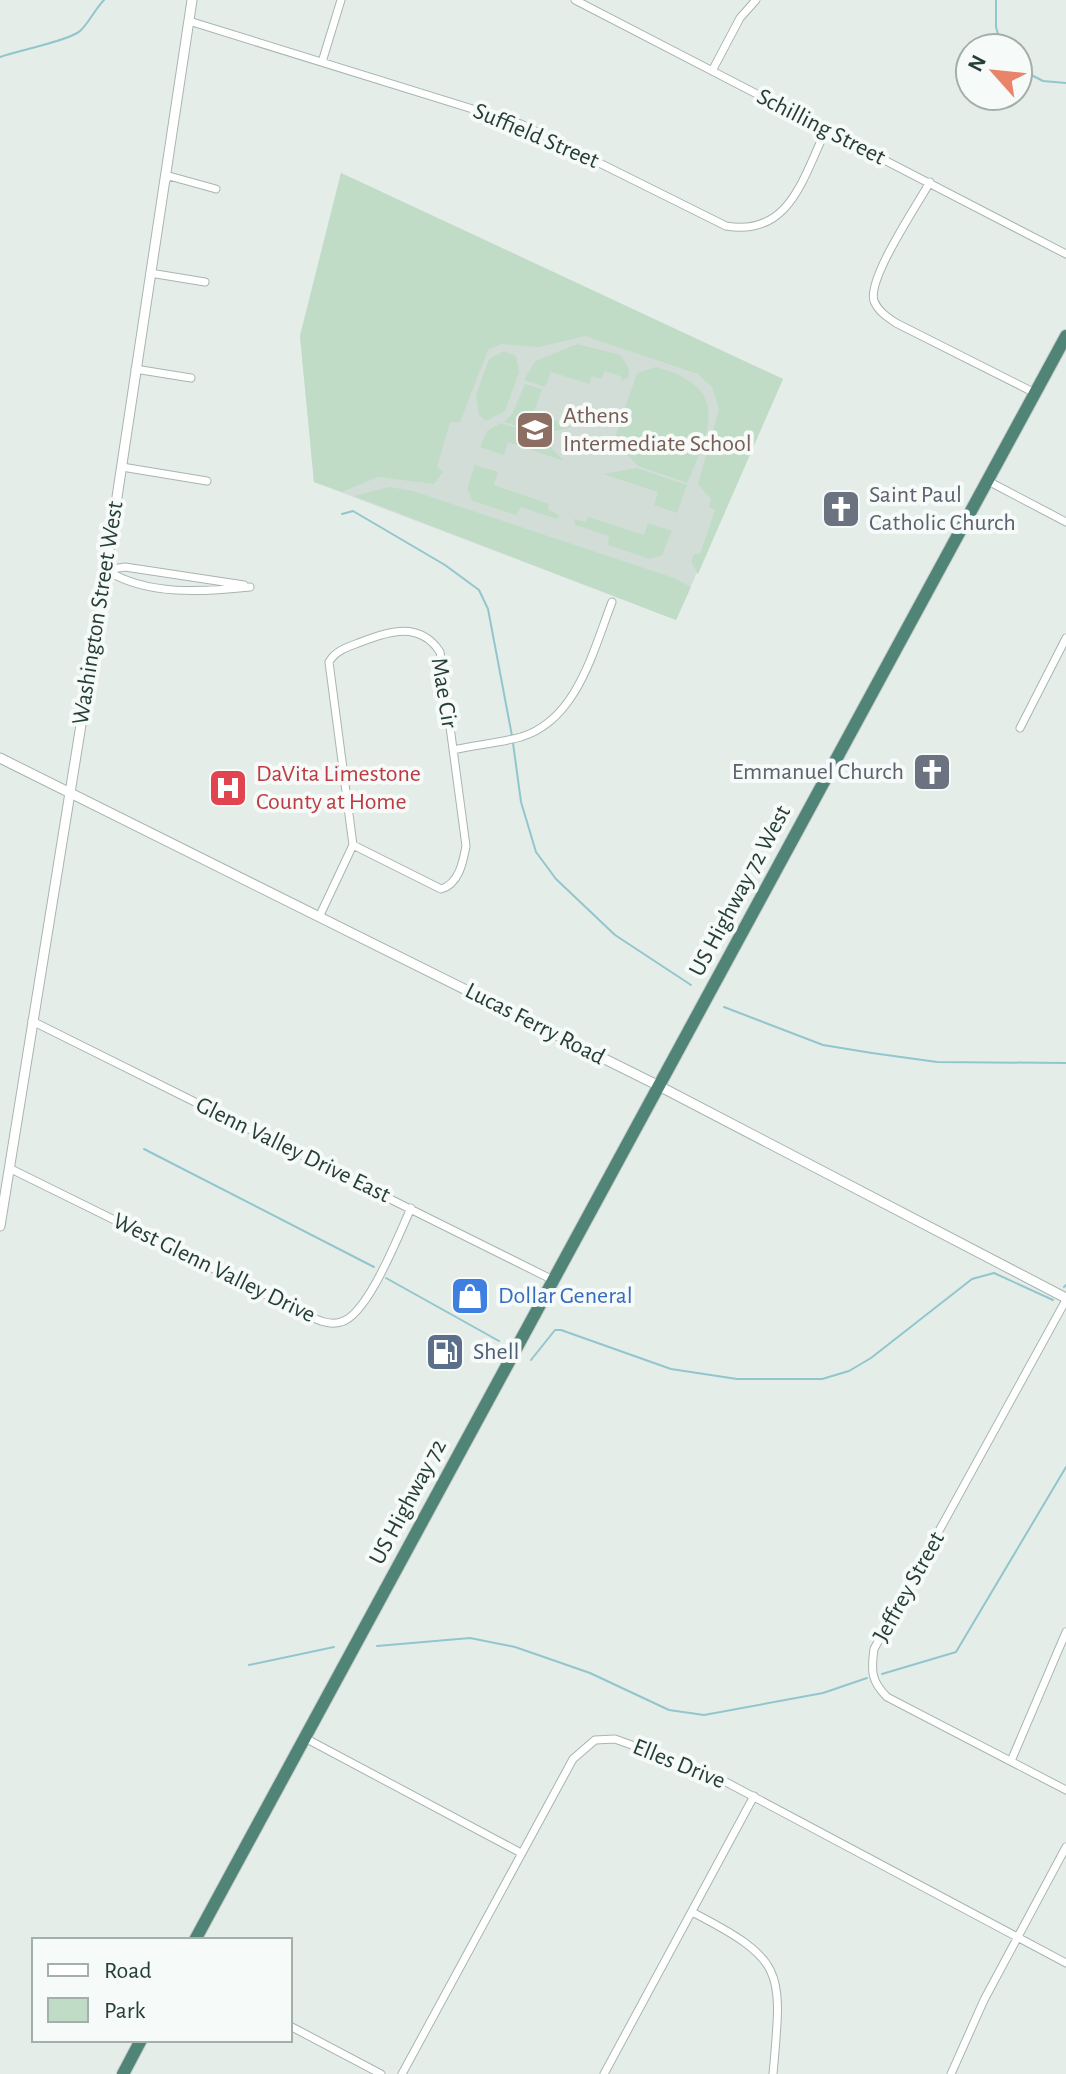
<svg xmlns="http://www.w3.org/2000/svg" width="1066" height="2074" viewBox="0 0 1066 2074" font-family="'Alegreya Sans',sans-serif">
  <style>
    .built { fill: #d3ddd8 }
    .green { fill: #c0dcc7 }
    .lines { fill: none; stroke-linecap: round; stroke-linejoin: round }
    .stream { stroke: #92c6cd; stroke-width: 2 }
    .minor-casing { stroke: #a8b5b0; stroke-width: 9 }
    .tertiary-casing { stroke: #a8b5b0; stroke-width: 11 }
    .trunk-casing { stroke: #c2c9c7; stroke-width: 14 }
    .minor { stroke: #fff; stroke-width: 7 }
    .tertiary { stroke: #fff; stroke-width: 9 }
    .trunk { stroke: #508476; stroke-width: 12 }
    .labels { text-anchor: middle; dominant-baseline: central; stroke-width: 8; stroke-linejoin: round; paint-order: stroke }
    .street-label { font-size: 24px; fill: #253e37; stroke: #f6faf8 }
    .education-label { font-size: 24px; fill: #785e54; stroke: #f6faf8; text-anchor: start }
    .worship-label { font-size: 24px; fill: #5b616d; stroke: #f6faf8; text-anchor: start }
    .health-label { font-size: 24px; fill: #be3a42; stroke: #f6faf8; text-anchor: start }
    .shop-label { font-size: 24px; fill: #366cbe; stroke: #f6faf8; text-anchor: start }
    .service-label { font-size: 24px; fill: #4e5e75; stroke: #f6faf8; text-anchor: start }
  </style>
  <rect width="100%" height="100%" fill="#e5ede9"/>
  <path class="built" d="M341 173 783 379 676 620 314 482 300 336Z"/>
  <path class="green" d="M341 173 783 379 698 574 691 562 694 554H700L715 510 709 507 711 499 698 484 719 409 712 387 698 374 585 336 539 347 502 344 488 350 460 422H450L437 467 443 472 434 484 378 477 342 492 314 482 300 336Z
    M577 344 621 355 629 369 628 378 620 381 622 377 605 371 601 379 592 376 589 384 551 372 545 387 524 380 535 361Z
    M504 351 516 356 519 372 505 411 486 421 479 415 476 395 489 359Z
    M656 367C730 387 712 427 687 483L638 466 614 440 637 373Z
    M525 384 542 389 534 412 572 427 541 434 504 422 512 414Z
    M501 423 540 436 564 461 508 442 504 455 480 447 487 431Z
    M475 465 498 472 494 485 549 504 548 509 560 516 556 519 521 507 516 515 473 501 467 489Z
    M637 468 687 485 677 513 654 505 658 492 603 474Z
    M389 487 413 491 674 578 691 587 676 620 354 496Z
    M588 517 644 535 648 523 672 531 662 555 650 559 608 545 609 536 575 525 574 519 586 522Z"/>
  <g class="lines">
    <path class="stream" d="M996 0V27L1002 48
      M0 57C17 51 71 40 80 31 89 23 95 9 104 0
      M1018 68 1043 81 1066 83
      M342 514 353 511 445 565 479 590 488 609 512 736
      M513 743 521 802 536 852 556 879 615 935 691 985
      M724 1007 823 1045 872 1053 937 1062 1066 1063
      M144 1149 374 1267
      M386 1278 499 1341
      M1064 1287 1066 1285
      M531 1360 555 1330H561L671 1369 737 1379H822L849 1371 871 1358 972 1279 994 1273 1053 1300
      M377 1646 470 1638 515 1647 590 1673 669 1710 704 1715 823 1693 867 1678
      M249 1665 334 1647
      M882 1674 956 1652 1066 1467"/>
    <g class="minor-casing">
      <path id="minor" d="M575 0 1066 254
        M189 21 521 124 726 226C790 237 803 177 826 130
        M322 62 341 0
        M712 71 740 18 756 0
        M166 180 169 176 216 189
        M930 182C917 205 867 279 874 301 878 311 887 317 896 323L1035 393
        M150 273 205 282
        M135 369 191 378
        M122 467 207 481
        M988 481 1066 522
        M106 570C147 596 203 592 250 587
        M106 570 125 567 244 585
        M1020 728 1066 638
        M453 750C475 745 499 743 521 737 577 720 593 651 612 602
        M320 915 353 845 329 662C336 650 348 647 361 642 389 631 420 621 440 652L466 846C463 862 459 884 441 889L353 845
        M32 1021 553 1280
        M9 1168 305 1314C316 1319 328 1326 341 1322 368 1315 399 1234 411 1208
        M1066 1300 874 1649C871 1671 871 1681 887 1697L1066 1790
        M305 1738 521 1853
        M1011 1761 1066 1632
        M692 1912C787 1961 782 1971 773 2074
        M290 2026 381 2074
        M402 2074 573 1759 595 1740 615 1739 709 1773 1066 1963
        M604 2074 754 1796
        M951 2074 984 2000 1066 1847"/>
    </g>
    <g class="tertiary-casing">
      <path id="tertiary" d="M0 758 659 1086 1066 1298
        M0 1226 106 570 192 0"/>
    </g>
    <g class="trunk-casing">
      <path id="trunk" d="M195 1940 1066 336
        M123 2074 141 2040"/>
    </g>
    <use href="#minor" class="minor"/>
    <use href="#tertiary" class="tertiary"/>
    <use href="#trunk" class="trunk"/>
  </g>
  <defs>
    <g id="school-square" transform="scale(2)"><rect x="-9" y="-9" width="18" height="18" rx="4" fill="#8d6e63" stroke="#f6faf8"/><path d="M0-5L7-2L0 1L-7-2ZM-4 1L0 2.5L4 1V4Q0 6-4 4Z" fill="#fff"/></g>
    <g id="church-square" transform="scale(2)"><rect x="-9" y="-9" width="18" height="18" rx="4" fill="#6b7280" stroke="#f6faf8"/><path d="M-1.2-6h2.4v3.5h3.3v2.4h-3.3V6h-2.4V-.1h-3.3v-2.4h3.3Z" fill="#fff"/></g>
    <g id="hospital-square" transform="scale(2)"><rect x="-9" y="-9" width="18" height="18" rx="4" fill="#e0444e" stroke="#f6faf8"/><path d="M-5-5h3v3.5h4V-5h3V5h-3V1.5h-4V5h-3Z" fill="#fff"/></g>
    <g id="shop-square" transform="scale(2)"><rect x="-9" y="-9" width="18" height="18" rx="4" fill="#3f7fe0" stroke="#f6faf8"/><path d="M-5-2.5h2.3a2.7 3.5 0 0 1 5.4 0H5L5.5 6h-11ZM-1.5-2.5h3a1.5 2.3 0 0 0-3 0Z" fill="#fff"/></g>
    <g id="fuel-square" transform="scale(2)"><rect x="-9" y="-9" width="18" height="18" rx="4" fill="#5c6f8a" stroke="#f6faf8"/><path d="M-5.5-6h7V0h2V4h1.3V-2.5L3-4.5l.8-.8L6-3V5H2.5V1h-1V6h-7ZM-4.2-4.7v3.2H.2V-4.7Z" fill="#fff"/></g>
  </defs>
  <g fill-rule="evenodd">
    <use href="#school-square" x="535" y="430"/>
    <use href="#church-square" x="841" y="509"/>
    <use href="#church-square" x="932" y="772"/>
    <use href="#hospital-square" x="228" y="788"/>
    <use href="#shop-square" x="470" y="1296"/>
    <use href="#fuel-square" x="445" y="1352"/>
  </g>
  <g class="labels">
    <g class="street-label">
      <text transform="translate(821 127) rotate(27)">Schilling Street</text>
      <text transform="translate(536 136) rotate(23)">Suffield Street</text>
      <text transform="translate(98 613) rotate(-81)">Washington Street West</text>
      <text transform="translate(444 693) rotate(81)">Mae Cir</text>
      <text transform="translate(740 891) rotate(-62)">US Highway 72 West</text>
      <text transform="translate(535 1024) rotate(27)">Lucas Ferry Road</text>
      <text transform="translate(293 1150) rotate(26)">Glenn Valley Drive East</text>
      <text transform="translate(214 1268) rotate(26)">West Glenn Valley Drive</text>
      <text transform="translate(408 1502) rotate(-62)">US Highway 72</text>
      <text transform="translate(909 1587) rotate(-61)">Jeffrey Street</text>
      <text transform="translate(679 1764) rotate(22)">Elles Drive</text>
    </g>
    <g class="education-label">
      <text x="563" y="416">Athens<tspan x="563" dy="28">Intermediate School</tspan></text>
    </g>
    <g class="worship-label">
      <text x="869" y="495">Saint Paul<tspan x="869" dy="28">Catholic Church</tspan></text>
      <text x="904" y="772" text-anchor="end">Emmanuel Church</text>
    </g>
    <g class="health-label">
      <text x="256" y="774">DaVita Limestone<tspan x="256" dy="28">County at Home</tspan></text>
    </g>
    <g class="shop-label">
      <text x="498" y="1296">Dollar General</text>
    </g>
    <g class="service-label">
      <text x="473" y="1352">Shell</text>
    </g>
  </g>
  <rect x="32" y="1938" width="260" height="104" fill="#f6faf8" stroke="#a2afab" stroke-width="2"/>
  <rect x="48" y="1964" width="40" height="12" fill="#ffffff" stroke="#a2afab" stroke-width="2"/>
  <text x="104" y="1978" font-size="24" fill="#253e37">Road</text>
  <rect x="48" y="1998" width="40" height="24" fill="#c0dcc7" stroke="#a2afab" stroke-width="2"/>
  <text x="104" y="2018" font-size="24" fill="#253e37">Park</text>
  <g transform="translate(994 72) rotate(297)"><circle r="38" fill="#f6faf8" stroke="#a2afab" stroke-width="2"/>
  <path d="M0-6L14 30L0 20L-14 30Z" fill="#e88469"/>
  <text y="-12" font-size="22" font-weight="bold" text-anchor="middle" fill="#253e37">N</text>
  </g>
</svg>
